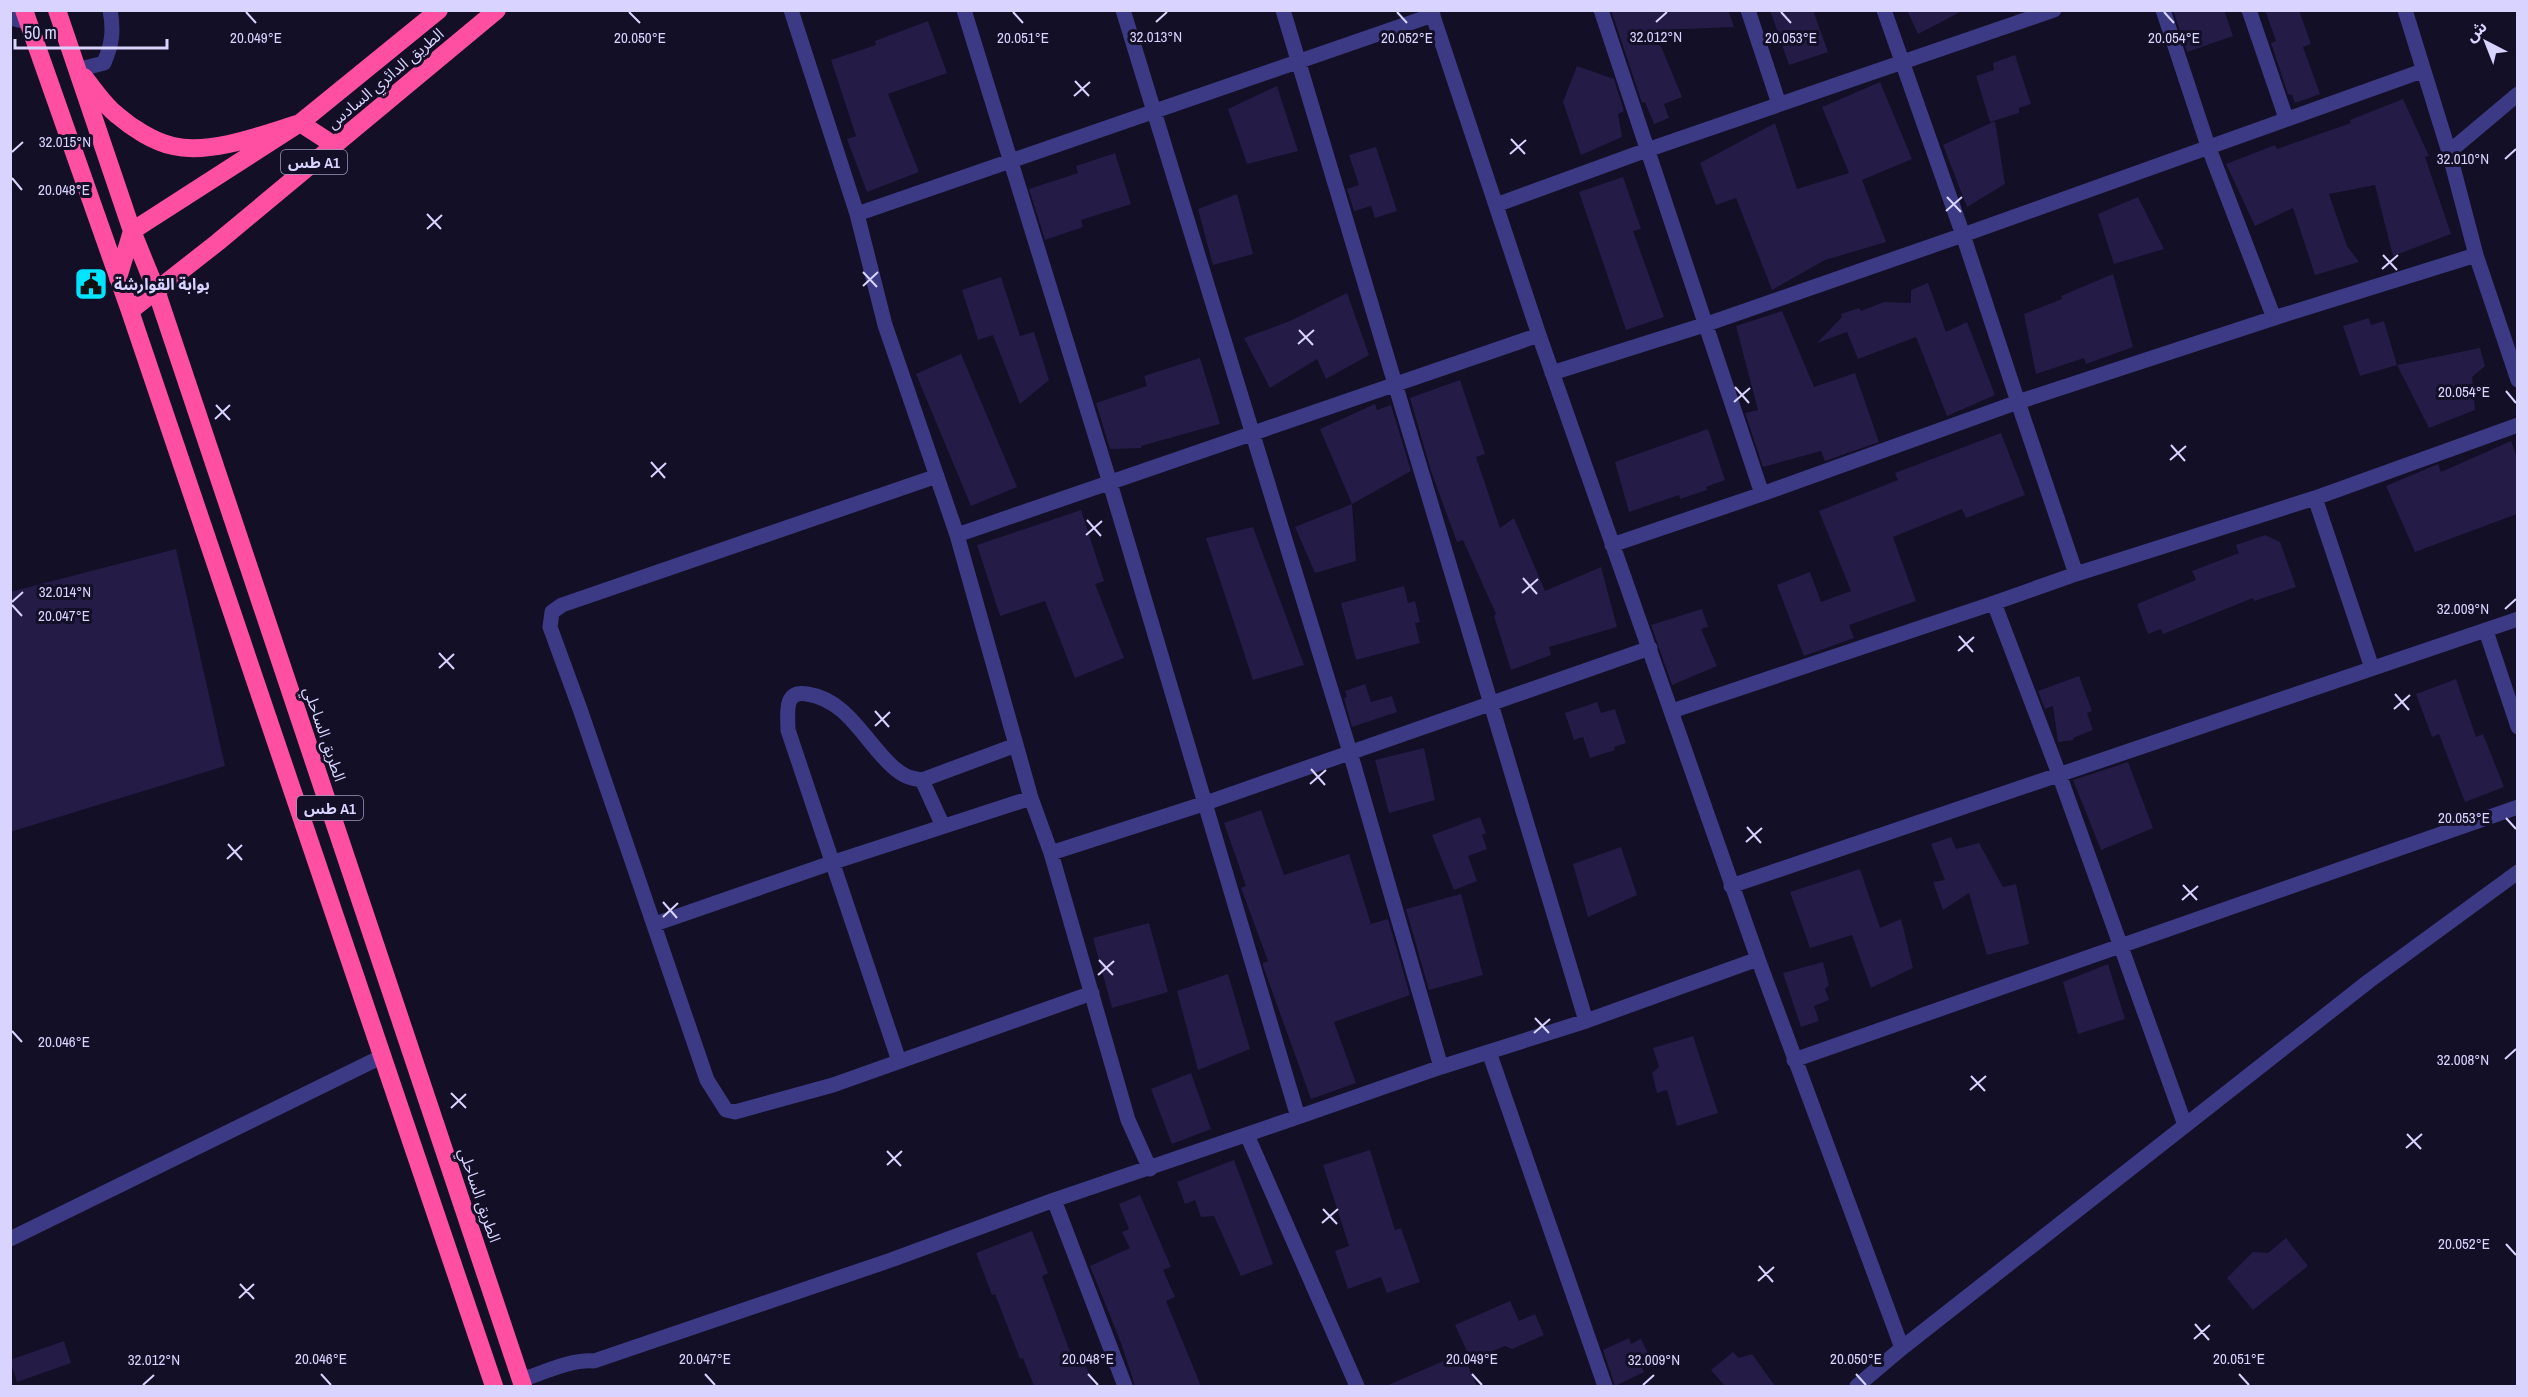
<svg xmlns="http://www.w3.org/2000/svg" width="2528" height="1397" viewBox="0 0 2528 1397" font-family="'Archivo Narrow','Noto Sans Arabic',sans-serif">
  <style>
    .building { fill: #241b47 }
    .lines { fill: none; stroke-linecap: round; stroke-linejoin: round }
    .street { stroke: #3d3a85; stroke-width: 15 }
    .highway { stroke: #ff4fa3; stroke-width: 18 }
    .ticks { fill: none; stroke: #d9d4ff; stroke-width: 2 }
    .labels { text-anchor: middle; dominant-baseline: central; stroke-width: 6; stroke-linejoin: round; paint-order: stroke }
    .shield { fill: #130f26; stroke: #9e99be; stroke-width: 1.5 }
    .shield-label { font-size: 15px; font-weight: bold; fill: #d9d4ff }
    .street-label { font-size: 16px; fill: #d9d4ff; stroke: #130f26 }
    .poi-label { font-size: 16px; font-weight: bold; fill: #d9d4ff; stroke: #130f26; text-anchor: start }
    .ticks-label { font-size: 15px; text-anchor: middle; fill: #d9d4ff; stroke: #130f26; stroke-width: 6; stroke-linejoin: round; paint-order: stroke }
  </style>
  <rect width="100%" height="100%" fill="#130f26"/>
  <path class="building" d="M1611 10H1728L1734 27 1660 30 1664 37 1658 39 1682 97 1664 104 1669 118 1654 124 1645 102 1642 103Z
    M1770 10H1813L1828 52 1789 65Z
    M1907 10H1964L1918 34Z
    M2173 10H2224L2233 36 2187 52Z
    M2265 10H2299L2311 44 2303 47 2320 94 2295 103 2292 95 2288 94 2271 43 2276 41Z
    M928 21 947 73 888 94 919 172 867 192 847 139 856 136 831 60 876 45 875 41Z
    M2015 55 2031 104 2019 108V113L1990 122 1976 76 1994 70 1993 63Z
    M1577 66 1614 79 1624 111 1618 114 1622 137 1581 155 1563 102Z
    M1880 82 1912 159 1862 180 1886 242 1825 260 1772 290 1736 198 1716 205 1700 163 1775 123 1797 189 1849 173 1822 107Z
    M1277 86 1298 151 1247 164 1228 109Z
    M2403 99 2429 156 2425 157 2451 234 2393 256 2375 185 2329 194 2347 246 2359 262 2315 275 2293 208 2255 226 2226 164 2275 145 2277 149 2351 123 2350 120Z
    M1995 121 2005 184 1967 207 1943 145Z
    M1376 147 1397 211 1375 218 1371 206 1354 211 1347 189 1359 185 1349 155Z
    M1115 153 1131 204 1081 220 1083 227 1045 240 1029 189 1078 173 1076 166Z
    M1623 177 1641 229 1633 231 1664 317 1626 330 1579 192Z
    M1237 194 1253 254 1213 265 1198 209Z
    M2138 197 2164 249 2114 264 2098 214Z
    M2113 274 2133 347 2086 364 2084 358 2036 374 2024 314 2062 299 2061 296Z
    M1001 277 1020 336 1034 332 1049 380 1020 404 993 335 978 340 962 290Z
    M1928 283 1946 332 1967 322 1995 395 1947 416 1916 337 1858 359 1847 332 1817 343 1842 317 1841 314 1859 308 1861 311 1884 302 1911 303V290Z
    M1347 293 1369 355 1326 379 1317 359 1270 388 1244 338 1290 321Z
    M1782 311 1814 387 1855 373 1879 442 1825 461 1821 451 1763 467 1745 413 1758 410 1736 326Z
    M2369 318 2371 325 2384 321 2397 365 2360 376 2343 326Z
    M2480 348 2485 366 2472 377 2475 410 2429 428 2397 365Z
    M961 354 1017 487 971 506 916 374Z
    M1200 358 1220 424 1141 446V448L1110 449 1096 403 1147 386 1144 376Z
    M1460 380 1485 454 1476 457 1500 528 1514 518 1545 591 1601 567 1617 627 1549 647 1551 655 1511 670 1494 616 1496 614 1463 540 1457 542 1431 471 1410 398Z
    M1375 404 1377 410 1391 405 1411 471 1352 504 1320 429Z
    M1708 429 1725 480 1706 487 1707 490 1680 499 1679 495 1629 512 1615 462Z
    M2001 433 2025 495 1966 518 1962 509 1893 537 1916 601 1849 625 1854 638 1804 656 1777 585 1810 572 1821 602 1851 591 1819 511 1898 480 1895 473Z
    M2511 441 2517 458V514L2415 552 2386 486 2438 464 2441 472Z
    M1352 504 1356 561 1315 573 1295 527Z
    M1081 510 1104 581 1095 584 1124 658 1075 678 1045 601 1000 616 977 545Z
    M1253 527 1304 665 1253 680 1206 538Z
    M2265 535 2280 542 2296 587 2254 601 2253 598 2163 634 2161 629 2148 634 2137 604 2196 580 2192 571 2239 553 2236 545Z
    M176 549 225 766 10 832V592Z
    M1404 586 1408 603 1415 601 1420 622 1415 623 1420 643 1356 660 1341 603Z
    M1702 609 1708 627 1701 629 1717 666 1672 685 1651 625Z
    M2079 676 2092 711 2087 713 2093 730 2073 738 2074 740 2058 742 2053 706 2045 709 2038 691Z
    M2456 679 2476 737 2483 734 2504 787 2465 802 2439 734 2432 737 2416 694Z
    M1365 684 1371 702 1392 696 1397 712 1352 727 1344 698 1347 697 1345 691Z
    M1597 702 1601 713 1615 709 1626 743 1614 747 1615 750 1590 758 1583 737 1574 740 1565 713Z
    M1424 748 1435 800 1389 813 1375 760Z
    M2128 762 2153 828 2101 850 2073 780Z
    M1261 810 1284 875 1349 854 1371 924 1388 919 1410 995 1334 1022 1356 1083 1311 1099 1263 966V963L1268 961 1241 888 1246 886 1224 823Z
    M1480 817 1486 833 1482 835 1487 849 1468 856 1477 881 1454 890 1432 835Z
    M1951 837 1956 849 1979 843 2003 887 2016 884 2029 944 1987 955 1969 893 1943 910 1933 882 1945 880 1931 844Z
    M1621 847 1637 895 1588 917 1573 864Z
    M1860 869 1880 928 1901 919 1913 968 1871 988 1852 935 1810 948 1790 892Z
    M1461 894 1483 975 1429 990 1406 909Z
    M1149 923 1168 992 1112 1008 1093 938Z
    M1823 962 1829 985 1825 989 1829 1000 1814 1006 1819 1021 1801 1027 1783 973Z
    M2108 964 2125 1019 2078 1034 2063 982Z
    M1228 974 1250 1049 1198 1070 1177 991Z
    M1693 1036 1718 1113 1677 1126 1667 1090 1657 1093 1652 1073 1659 1067 1653 1048Z
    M1191 1073 1211 1129 1172 1144 1151 1089Z
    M1370 1150 1395 1230 1401 1228 1420 1282 1387 1293 1381 1277 1348 1289 1335 1251 1349 1246 1323 1165Z
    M1234 1160 1273 1264 1241 1276 1214 1216 1201 1217 1195 1200 1185 1204 1177 1182Z
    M1140 1195 1171 1267 1163 1270 1175 1297 1166 1301 1201 1386H1135L1121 1343 1090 1266 1130 1248 1122 1232 1129 1229 1119 1204Z
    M1032 1231 1048 1273 1042 1276 1072 1357 1081 1354 1094 1386H1034L1023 1358 1020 1359 995 1294 992 1295 976 1253Z
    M2286 1238 2308 1266 2253 1310 2227 1278 2253 1252 2268 1253Z
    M1510 1301 1519 1321 1535 1314 1544 1335 1512 1349 1505 1346 1471 1360 1455 1325Z
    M1629 1338 1631 1344 1641 1339 1649 1355 1639 1361 1644 1372 1615 1386 1603 1350Z
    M64 1341 71 1363 17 1382 10 1360Z
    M1733 1352 1739 1358 1752 1354 1775 1386H1725L1711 1370Z
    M1462 1353 1477 1386H1386Z"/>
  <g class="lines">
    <path class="street" d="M791 10 857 214 885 325 957 535 1031 798 1051 853 1128 1120 1150 1169
      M1123 10 1350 752 1441 1067 1298 1117
      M1283 10 1586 1021
      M1431 10 1539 335
      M1601 10 1762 494
      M1748 10 1779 104
      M1884 10 1963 235 2018 402 2274 318 2476 255
      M2163 10 2208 146 2274 318
      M2249 10 2286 118
      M2405 10 2449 152 2476 255 2518 380
      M10 18 27 22
      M77 70 104 63C112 44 114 31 110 10
      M2449 152 2518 94
      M1496 205 1647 150 2054 10
      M857 214 1433 15
      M1552 373 1707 324 1963 235 2422 71
      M937 476 562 605 552 612 550 627 580 709 707 1080 726 1110 735 1112 833 1085 1092 993
      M2315 498 2372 668
      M957 535 1539 335 1758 959 1586 1021 1441 1067
      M1612 545 1762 494 2018 402 2076 574
      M1994 603 2059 774 2185 1125
      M2486 631 2518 727
      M1672 711 1994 603 2076 574 2315 498 2518 425
      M922 780 943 826
      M1051 853 1203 804 1650 648
      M1731 886 2518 619
      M655 924 831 863 1031 798
      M1758 959 1902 1348 2369 981 2518 872
      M1489 1052 1605 1386
      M1794 1060 2518 807
      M899 1061 788 730C788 714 783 690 807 694 848 700 865 742 893 767 903 776 909 778 922 780L1016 745
      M1247 1135 1357 1386
      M1054 1200 1125 1386
      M10 1239 381 1057
      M521 1380C543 1373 571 1359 594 1361L891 1260 1054 1200 1298 1117 1110 483 964 10
      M1857 1386 1902 1348"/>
    <path class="highway" d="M24 10 130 311 494 1386
      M57 10 132 231 156 290 523 1386
      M84 77C94 89 104 105 117 115 132 128 154 142 173 146 210 155 265 134 300 123L334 145
      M118 278 132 231 300 123 439 10
      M130 311 218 242 497 10"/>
  </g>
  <path class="ticks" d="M246 12 256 23M629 12 640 23M1013 12 1023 23M1397 12 1407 23M1781 12 1791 23M2164 12 2174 23M1156 22 1167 12M1656 22 1667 12M1075 81 1089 96M1074 96 1090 82M1511 139 1525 154M12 152 23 142M1510 154 1526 140M2505 159 2516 149M12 178 22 190M1947 197 1961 212M1946 211 1962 197M427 214 441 229M427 229 442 215M2383 255 2397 270M2382 269 2398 255M863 272 877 287M863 286 878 272M1299 330 1313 345M1298 344 1314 330M1735 387 1749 403M2506 391 2516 403M1734 402 1750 388M216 405 230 420M215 419 230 405M2171 445 2185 461M2170 460 2186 446M651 462 665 478M651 477 666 463M1087 520 1101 536M1086 535 1102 521M1523 578 1537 594M1522 593 1538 579M12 602 23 592M12 605 22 616M2505 609 2516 599M1959 636 1973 652M1958 651 1974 637M439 653 454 669M439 668 454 654M2395 694 2409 710M2394 709 2410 695M875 711 889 727M875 726 890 712M1311 769 1325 785M1310 784 1326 770M2506 818 2516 829M1747 827 1761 843M1746 842 1762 828M228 844 242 860M227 859 242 845M2183 885 2197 900M2182 900 2198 886M663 902 677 918M663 917 678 903M1099 960 1113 975M1098 975 1114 961M1535 1018 1549 1033M12 1031 22 1042M1534 1033 1550 1019M2505 1059 2516 1049M1971 1076 1985 1091M1970 1090 1986 1076M451 1093 466 1108M451 1108 466 1094M2407 1134 2421 1149M2406 1148 2422 1134M887 1151 901 1166M887 1165 902 1151M1323 1209 1337 1224M1322 1223 1338 1209M2506 1244 2516 1255M1759 1266 1773 1282M1758 1281 1774 1267M240 1284 254 1299M239 1298 254 1284M2195 1324 2209 1340M2194 1339 2210 1325M321 1374 331 1385M705 1374 715 1385M1088 1374 1098 1385M1472 1374 1482 1385M1856 1374 1866 1385M2239 1374 2249 1385M143 1385 154 1375M1643 1385 1654 1375"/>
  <defs>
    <g id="civic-square" transform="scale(1.725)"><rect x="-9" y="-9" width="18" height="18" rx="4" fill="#00e5ff" stroke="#130f26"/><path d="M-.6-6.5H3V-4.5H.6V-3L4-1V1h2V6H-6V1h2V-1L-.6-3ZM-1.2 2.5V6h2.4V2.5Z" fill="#111"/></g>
  </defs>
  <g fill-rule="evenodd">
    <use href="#civic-square" x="91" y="284"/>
  </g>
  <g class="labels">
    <g class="shield">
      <rect x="281" y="150" width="66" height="24" rx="4.5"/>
      <rect x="297" y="796" width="66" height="24" rx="4.5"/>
    </g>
    <g class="shield-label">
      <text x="314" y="162">طس A1</text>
      <text x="330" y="808">طس A1</text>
    </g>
    <g class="street-label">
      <text transform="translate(385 78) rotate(-40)">الطريق الدائري السادس</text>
      <text transform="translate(325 734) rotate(71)">الطريق الساحلي</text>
      <text transform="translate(480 1195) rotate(71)">الطريق الساحلي</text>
    </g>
    <g class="poi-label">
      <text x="114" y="284">بوابة القوارشة</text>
    </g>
  </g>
  <g class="ticks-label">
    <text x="1156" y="42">32.013°N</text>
    <text x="1656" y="42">32.012°N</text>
    <text x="256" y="43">20.049°E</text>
    <text x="640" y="43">20.050°E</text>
    <text x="1023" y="43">20.051°E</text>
    <text x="1791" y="43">20.053°E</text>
    <text x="2174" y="43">20.054°E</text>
    <text x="1407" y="43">20.052°E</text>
    <text x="65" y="147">32.015°N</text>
    <text x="2463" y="164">32.010°N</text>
    <text x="64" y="195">20.048°E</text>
    <text x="2464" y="397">20.054°E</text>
    <text x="65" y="597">32.014°N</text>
    <text x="2463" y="614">32.009°N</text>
    <text x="64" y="621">20.047°E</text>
    <text x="2464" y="823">20.053°E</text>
    <text x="64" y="1047">20.046°E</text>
    <text x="2463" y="1065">32.008°N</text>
    <text x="2464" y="1249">20.052°E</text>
    <text x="321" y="1364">20.046°E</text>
    <text x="705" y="1364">20.047°E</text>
    <text x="1088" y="1364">20.048°E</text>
    <text x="1472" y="1364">20.049°E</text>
    <text x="1856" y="1364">20.050°E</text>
    <text x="2239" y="1364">20.051°E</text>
    <text x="154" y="1365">32.012°N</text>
    <text x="1654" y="1365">32.009°N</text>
  </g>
  <rect width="2528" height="1397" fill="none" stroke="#d9d4ff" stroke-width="24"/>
  <g transform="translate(2486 42) rotate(318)" stroke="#130f26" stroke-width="4.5" paint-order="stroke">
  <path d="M0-4.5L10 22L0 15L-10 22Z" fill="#d9d4ff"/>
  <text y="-9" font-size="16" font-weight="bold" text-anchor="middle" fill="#d9d4ff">ش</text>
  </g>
  <path d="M15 39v9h152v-9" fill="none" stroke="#d9d4ff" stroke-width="3"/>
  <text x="24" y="39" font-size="18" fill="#d9d4ff" stroke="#130f26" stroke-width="4.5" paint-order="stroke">50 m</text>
</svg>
